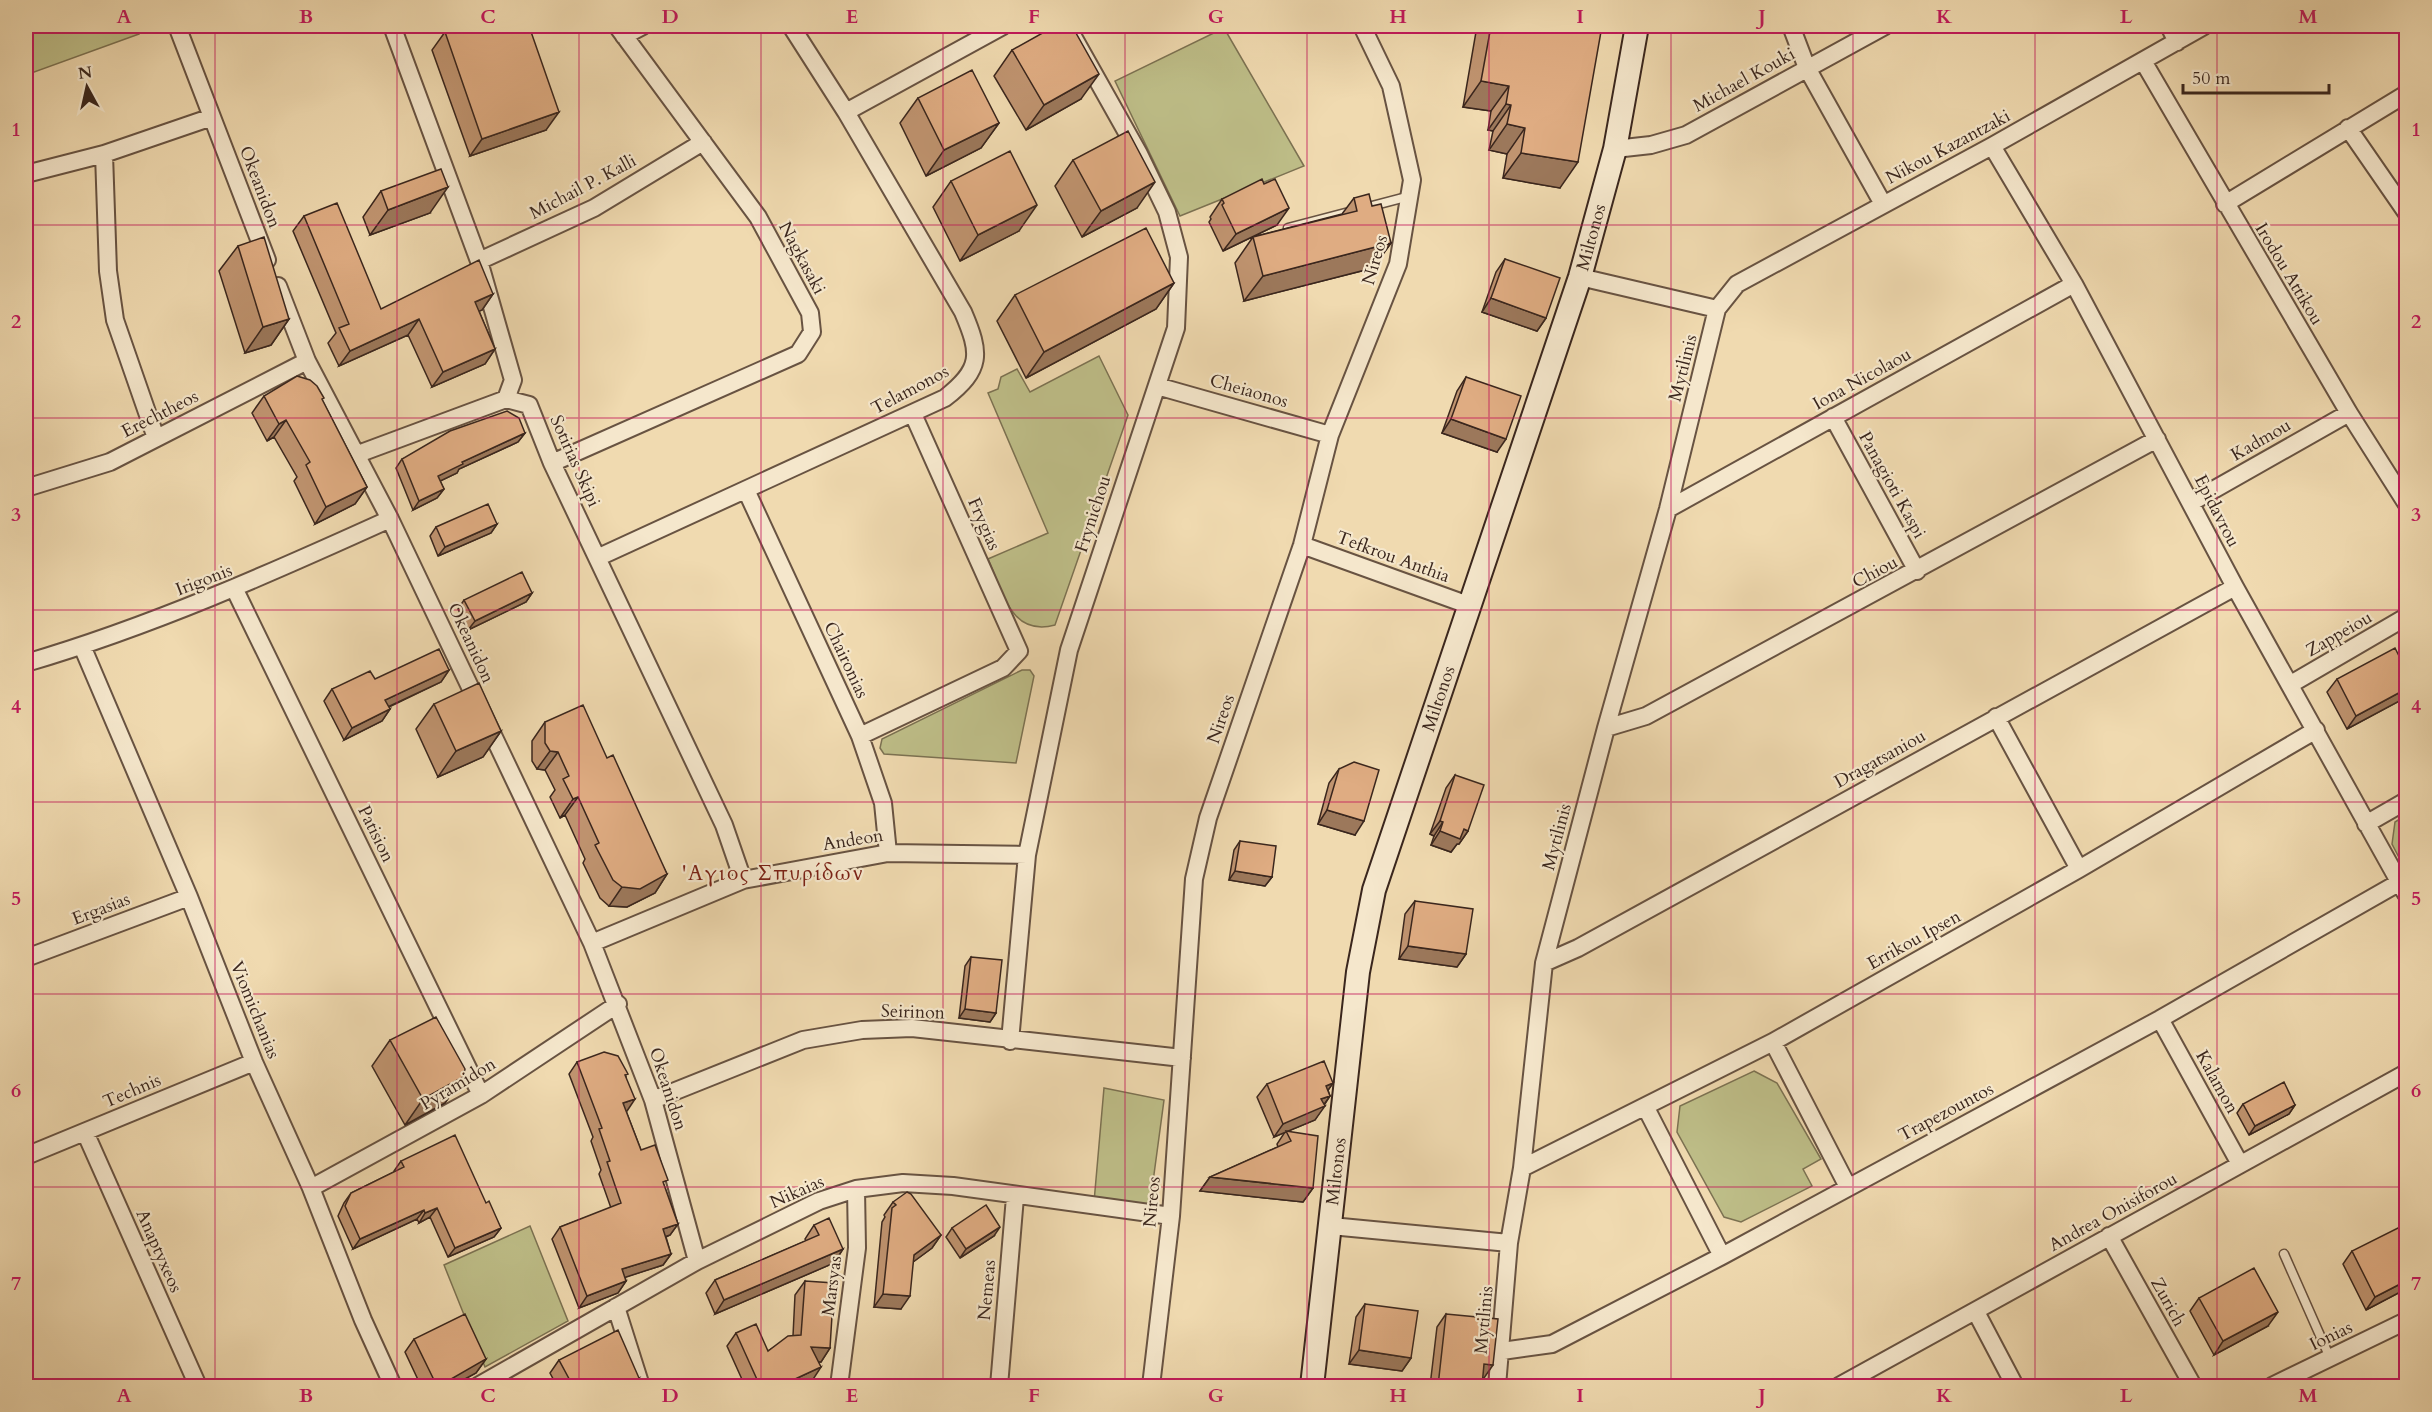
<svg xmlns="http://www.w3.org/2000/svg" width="2432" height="1412" viewBox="0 0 2432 1412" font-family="Cardo,serif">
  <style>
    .green { fill: #bebe88; stroke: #7c7252; stroke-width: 1.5 }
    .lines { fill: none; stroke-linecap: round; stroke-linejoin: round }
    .lane-casing { stroke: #685342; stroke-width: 11 }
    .street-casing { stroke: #685342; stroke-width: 20 }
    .secondary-casing { stroke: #3a261d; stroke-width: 26 }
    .lane { stroke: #f5e7cc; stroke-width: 8 }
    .street { stroke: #f5e7cc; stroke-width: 16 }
    .secondary { stroke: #f5e7cc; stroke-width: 22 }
    .wall { fill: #c09470; stroke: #3a261d; stroke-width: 1.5 }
    .shaded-wall { fill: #9c785b; stroke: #3a261d; stroke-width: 1.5 }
    .building { fill: #dfac82; stroke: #3a261d; stroke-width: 1.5 }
    .grid { fill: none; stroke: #c2185b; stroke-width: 1.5; stroke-opacity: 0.55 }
    .labels { text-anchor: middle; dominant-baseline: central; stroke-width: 4.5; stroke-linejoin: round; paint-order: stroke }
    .street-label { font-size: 18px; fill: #3a261d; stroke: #f5e7cc }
    .quarter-label { font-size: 21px; letter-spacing: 1.5px; fill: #7a1f14; stroke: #f5e7cc }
    .neatline { fill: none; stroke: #c2185b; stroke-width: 2 }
    .grid-label { font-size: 20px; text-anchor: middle; font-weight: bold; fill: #c2185b }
  </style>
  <rect width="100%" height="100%" fill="#f0dab0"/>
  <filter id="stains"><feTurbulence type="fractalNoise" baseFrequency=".00333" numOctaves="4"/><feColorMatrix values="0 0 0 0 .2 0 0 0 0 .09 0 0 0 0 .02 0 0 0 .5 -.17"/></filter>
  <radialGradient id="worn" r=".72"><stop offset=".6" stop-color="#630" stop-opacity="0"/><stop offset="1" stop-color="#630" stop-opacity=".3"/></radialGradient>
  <path class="green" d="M26 26H136L139 34 26 75Z
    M1224 28 1304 166 1180 216 1115 81Z
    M1099 356 1128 415 1055 625C1010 637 1003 591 988 559L1048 533 988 393 998 389 1001 377 1017 369 1030 392Z
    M1022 670H1030L1034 676 1016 763 884 754 880 748 882 739Z
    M2406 815V871L2392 844 2395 822Z
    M1754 1071 1777 1083 1821 1159 1803 1169 1812 1186 1741 1222 1724 1217 1677 1132 1680 1106Z
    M1104 1088 1164 1100 1150 1204 1094 1202Z
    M530 1226 568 1321 485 1367 444 1265Z"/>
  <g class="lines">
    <g class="lane-casing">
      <path id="lane" d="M1288 228 1410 196
        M2284 1254 2330 1358"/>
    </g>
    <g class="street-casing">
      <path id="street" d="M177 26 267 260
        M392 26 479 261 513 380 506 399
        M1791 26 1807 68 1883 204
        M2169 26 2177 42
        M624 36 643 26
        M2143 61 2349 413 2406 503
        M846 112 1003 26
        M2348 128 2406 212
        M1992 146 2074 284 2235 587 2406 894
        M1615 149 1651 145 1686 135 1885 26
        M104 154 108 271 115 320 156 438
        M26 174 104 154 212 117
        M2225 204 2406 94
        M479 261 594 208 703 142
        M1580 277 1717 309
        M278 286 307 361 390 519 592 943 653 1100 697 1261
        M1157 386 1330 435
        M506 399 529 405 552 463 724 825 743 880
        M1833 417 1917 571
        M358 454 506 399
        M552 463 798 354 812 332 810 313 758 217 617 26
        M26 488 110 462 307 361
        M746 490 860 736 883 803 888 853
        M2192 502 2349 413
        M1668 509 2074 284
        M1302 545 1471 606
        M599 557 945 398C982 369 981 354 963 312L846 112 791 26
        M235 590 481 1095
        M82 646 189 897 254 1062 311 1188 363 1320 393 1386
        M26 663C152 626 271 573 390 519
        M2291 684 2406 617
        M1996 717 2079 869
        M1606 728 1646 716 2157 439
        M860 736 1003 668 1019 651 913 414
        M2366 824 2406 801
        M592 943 743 880 888 853 1027 855
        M26 958 189 897
        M1544 963 1578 948 2235 587
        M2160 1019 2240 1164
        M1010 1041 1027 855 1069 650 1176 328 1179 257 1167 212 1139 154 1067 26
        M1773 1042 1848 1187
        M653 1100 803 1040 862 1030 912 1028 1182 1058
        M1646 1108 1722 1256
        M85 1132 198 1386
        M26 1156 254 1062
        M1522 1168 1773 1042 2079 869 2316 730
        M311 1188 481 1095 618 1004
        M1331 1226 1509 1243
        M2109 1236 2193 1386
        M616 1307 641 1386
        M1976 1312 2015 1386
        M1502 1351 1552 1344 1722 1256 2160 1019 2400 882
        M478 1386 697 1261 819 1201 856 1189 903 1183 953 1186 1171 1216
        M839 1386 857 1248 856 1189
        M999 1386 1015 1197
        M1151 1386 1171 1216 1194 879 1208 818 1302 545 1330 435 1398 264 1412 180 1391 86 1362 26
        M1497 1386 1509 1243 1522 1168 1544 963 1606 728 1668 509 1717 309 1737 284 1992 146 2204 26
        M1839 1386 2406 1073
        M2272 1386 2406 1321"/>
    </g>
    <g class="secondary-casing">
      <g id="secondary">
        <path id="s1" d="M1312 1386 1358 972 1374 890 1580 277 1615 149 1637 26"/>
      </g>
    </g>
    <use href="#lane" class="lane"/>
    <use href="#street" class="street"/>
    <use href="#secondary" class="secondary"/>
  </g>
  <path class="wall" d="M1477 26H1602L1560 188 1503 178 1507 154 1489 150 1493 131 1488 130 1491 111 1463 107Z
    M445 32 546 130 470 156 432 50Z
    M1012 50 1081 99 1026 130 994 76Z
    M918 98 999 123 981 148 926 176 900 123Z
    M1073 160 1137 208 1082 237 1055 186Z
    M951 181 1019 231 960 261 933 207Z
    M381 191 430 213 370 235 363 217Z
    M1354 198 1372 206 1391 243 1373 268 1244 301 1235 263 1253 237 1342 214Z
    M1222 199 1277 225 1223 251 1209 222 1211 219 1210 217Z
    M304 216 381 309 493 294 482 310 479 311 495 349 485 364 432 387 408 335 339 366 328 343 336 333 293 231Z
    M238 246 289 319 271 345 245 353 219 271Z
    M1505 259 1546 318 1537 331 1482 312 1496 272Z
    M1174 283 1156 309 1026 378 997 321 1015 295Z
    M1466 377 1497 452 1442 433 1457 391Z
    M264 396 322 400 367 487 355 504 315 524 294 481 297 477 274 437 267 441 252 413Z
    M525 433 518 442 459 469 457 473 440 481 444 489 437 498 413 510 396 468 402 459Z
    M497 524 491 533 438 556 430 536 436 527Z
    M532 593 526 602 468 630 458 609 464 600Z
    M449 670 441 682 389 707 390 709 382 721 344 740 324 701 332 689 375 679Z
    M2337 679 2405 698 2347 729 2327 692Z
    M434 704 501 731 483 757 438 777 416 729Z
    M545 722 607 758 667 874 655 893 627 907 609 906 600 898 583 863 585 859 565 815 560 818 550 797 555 790 545 770 537 769 532 761V741Z
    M1339 769 1355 835 1318 824 1329 783Z
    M1455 775 1468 831 1459 844H1457L1451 852 1431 845 1434 836 1430 834 1446 788Z
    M1240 841 1272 877 1265 886 1229 880 1234 850Z
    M1415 901 1466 954 1457 967 1399 959 1405 914Z
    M971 957 996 1013 990 1022 959 1018 965 966Z
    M390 1040 463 1077 445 1103 405 1125 372 1066Z
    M577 1062 626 1076V1111L641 1150 664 1185 678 1224 670 1235 666 1237 671 1254 663 1265 625 1277 626 1281 618 1293 579 1308 552 1239 560 1227 611 1208 599 1174 601 1170 591 1141 593 1137 569 1074Z
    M1333 1083 1328 1090 1330 1096 1315 1120 1288 1131 1313 1188 1303 1202 1200 1191 1210 1177 1278 1147 1277 1144 1285 1132 1274 1137 1257 1097 1267 1084Z
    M2243 1104 2295 1105 2289 1114 2249 1135 2237 1113Z
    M401 1161 486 1203 501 1228 494 1237 448 1257 430 1217 419 1223 417 1219 353 1249 338 1216 344 1203 351 1193 394 1172V1171Z
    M893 1202 941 1235 932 1248 913 1262 901 1309 874 1307 882 1222 885 1217 884 1215Z
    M814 1225 843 1249 834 1263 715 1314 706 1293 715 1280 806 1241 805 1239Z
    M952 1228 994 1236 960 1258 946 1237Z
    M2352 1251 2406 1289 2366 1310 2343 1264Z
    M805 1281 830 1348 821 1362H818L812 1381 799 1386H745L727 1346 736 1333 768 1351 793 1336 795 1295Z
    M2199 1298 2268 1326 2214 1355 2190 1311Z
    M1365 1304 1411 1358 1402 1371 1349 1364 1356 1317Z
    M1446 1314 1484 1378H1483L1482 1386H1430L1437 1327Z
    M414 1339 486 1359 476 1373 452 1386H421L405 1352Z
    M559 1360 633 1386H557L550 1373Z"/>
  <path class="shaded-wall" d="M1099 74 1081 99 1026 130 1044 105Z
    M1481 81 1509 86 1491 111 1463 107Z
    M1506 104 1511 105 1493 131 1488 130Z
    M559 112 546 130 470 156 482 139Z
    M999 123 981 148 926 176 944 150Z
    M1507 124 1525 128 1507 154 1489 150Z
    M1521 153 1578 162 1560 188 1503 178Z
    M1155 182 1137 208 1082 237 1101 211Z
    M448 187 430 213 370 235 388 210Z
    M1037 205 1019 231 960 261 978 235Z
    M1289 208 1277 225 1223 251 1236 234Z
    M1391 243 1373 268 1244 301 1263 276Z
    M1174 283 1156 309 1026 378 1044 352Z
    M493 294 482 310 464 318 475 302Z
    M1491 298 1546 318 1537 331 1482 312Z
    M289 319 271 345 245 353 263 327Z
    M419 319 408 335 339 366 350 351Z
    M495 349 485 364 432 387 443 372Z
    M1451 419 1506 439 1497 452 1442 433Z
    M286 420 274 437 267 441 279 424Z
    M525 433 518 442 459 469 457 473 432 485 438 476 462 462Z
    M367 487 355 504 315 524 326 507Z
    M444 489 437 498 413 510 419 501Z
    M497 524 491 533 438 556 445 547Z
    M532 593 526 602 468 630 475 621Z
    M449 670 441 682 377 712 385 700Z
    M2406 689V697L2405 698 2347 729 2356 716Z
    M390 709 382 721 344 740 352 728Z
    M501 731 483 757 438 777 456 751Z
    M550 751 558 752 545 770 537 769Z
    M578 797 565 815 560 818 573 799Z
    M1327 810 1364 821 1355 835 1318 824Z
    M1440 821 1443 822 1434 836 1430 834Z
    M1464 829 1468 831 1459 844H1457L1451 852 1431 845 1440 831Z
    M1235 871 1272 877 1265 886 1229 880Z
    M667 874 655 893 627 907 609 906 622 887Z
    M1408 946 1466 954 1457 967 1399 959Z
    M965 1009 996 1013 990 1022 959 1018Z
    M463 1077 445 1103 405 1125 423 1099Z
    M1333 1083 1324 1096 1326 1086Z
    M1330 1096 1322 1107 1325 1106 1315 1120 1274 1137 1283 1124 1321 1099Z
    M635 1099 627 1111 615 1115 623 1103Z
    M2295 1105 2289 1114 2249 1135 2255 1126Z
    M1210 1177 1313 1188 1303 1202 1200 1191Z
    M437 1208 430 1217 419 1223 425 1213Z
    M424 1210 417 1219 353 1249 360 1239Z
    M678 1224 670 1235 655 1240 663 1229Z
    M1000 1227 994 1236 960 1258 966 1249Z
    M501 1228 494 1237 448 1257 455 1248Z
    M941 1235 932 1248 905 1268 914 1255Z
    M843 1249 834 1263 715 1314 724 1300Z
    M671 1254 663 1265 614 1281 622 1269Z
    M626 1281 618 1293 579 1308 587 1296Z
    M2406 1281V1289L2366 1310 2375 1297Z
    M883 1294 910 1296 901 1309 874 1307Z
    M2278 1312 2268 1326 2214 1355 2223 1341Z
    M811 1347 830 1348 821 1362 802 1361Z
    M1359 1350 1411 1358 1402 1371 1349 1364Z
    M486 1359 476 1373 452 1386H431L435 1382Z
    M1484 1364 1493 1365 1484 1378 1474 1377Z
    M821 1367 812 1381 799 1386H780Z
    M639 1378 633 1386H621Z"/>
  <path class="building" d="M463 26H529L559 112 482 139 445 32Z
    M1055 26H1072L1099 74 1044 105 1012 50Z
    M1491 26H1602L1578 162 1521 153 1525 128 1507 124 1511 105 1506 104 1509 86 1481 81Z
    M972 70 999 123 944 150 918 98Z
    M1128 131 1155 182 1101 211 1073 160Z
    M1010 151 1037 205 978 235 951 181Z
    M441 169 448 187 388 210 381 191Z
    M1262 179 1264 184 1275 179 1289 208 1236 234 1222 205 1224 203 1222 199Z
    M1369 194 1372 206 1381 204 1391 243 1263 276 1253 237 1357 211 1354 198Z
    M337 203 381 309 479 260 493 294 475 302 495 349 443 372 419 319 350 351 339 328 349 324 304 216Z
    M1146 228 1174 283 1044 352 1015 295Z
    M264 237 289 319 263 327 238 246Z
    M1505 259 1560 278 1546 318 1491 298Z
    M297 376 310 380 317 386 324 398 322 399 367 487 326 507 306 465 310 462 286 420 279 424 264 396Z
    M1466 377 1521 396 1506 439 1451 419Z
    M507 411 519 418 525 433 462 462 463 464 438 476 444 489 419 501 402 459 450 431Z
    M488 504 497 524 445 547 436 527Z
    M522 572 532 593 475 621 464 600Z
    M2395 648 2406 670V689L2356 716 2337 679Z
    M439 649 449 670 385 700 390 709 352 728 332 689 370 671 375 679Z
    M479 683 501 731 456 751 434 704Z
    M583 705 607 758 613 755 667 874 640 889 622 887 613 880 595 845 599 843 578 797 573 799 563 779 569 776 558 752 550 751 545 743V722Z
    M1354 762 1379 770 1364 821 1327 810 1339 769Z
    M1455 775 1484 785 1468 831 1464 829 1460 839 1440 831 1443 822 1440 821Z
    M1240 841 1276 846 1272 877 1235 871Z
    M1415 901 1473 909 1466 954 1408 946Z
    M971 957 1002 960 996 1013 965 1009Z
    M436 1017 465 1069 463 1077 423 1099 390 1040Z
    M604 1052 618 1056 628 1074 625 1075 635 1099 623 1103 641 1150 655 1145 668 1180 663 1182 678 1224 663 1229 671 1254 622 1269 626 1281 587 1296 560 1227 621 1203 607 1162 610 1161 599 1129 602 1128 577 1062Z
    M1324 1061 1333 1083 1326 1086 1330 1096 1321 1099 1325 1106 1283 1124 1267 1084Z
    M2284 1082 2295 1105 2255 1126 2243 1104Z
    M1286 1131 1318 1136 1313 1188 1210 1177 1291 1141Z
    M455 1135 486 1203 489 1201 501 1228 455 1248 437 1208 425 1213 424 1210 360 1239 345 1206 351 1193 404 1167 401 1161Z
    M907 1192 911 1194 941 1235 914 1255 910 1296 883 1294 892 1208 896 1205 893 1202Z
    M986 1205 1000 1227 966 1249 952 1228Z
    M829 1218 843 1249 724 1300 715 1280 819 1235 814 1225Z
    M2406 1224V1281L2375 1297 2352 1251Z
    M2254 1268 2278 1312 2223 1341 2199 1298Z
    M805 1281 834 1283 830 1348 811 1347 821 1367 780 1386H760L736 1333 756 1324 768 1351 788 1336 801 1335Z
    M1365 1304 1418 1311 1411 1358 1359 1350Z
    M465 1314 486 1359 446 1382H435L414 1339Z
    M1446 1314 1498 1319 1493 1365 1484 1364 1482 1386H1438Z
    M618 1330 639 1378 621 1386H573L559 1360Z"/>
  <path class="grid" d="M215 26V1386M397 26V1386M579 26V1386M761 26V1386M943 26V1386M1125 26V1386M1307 26V1386M1489 26V1386M1671 26V1386M1853 26V1386M2035 26V1386M2217 26V1386M26 225H2406M26 418H2406M26 610H2406M26 802H2406M26 994H2406M26 1187H2406"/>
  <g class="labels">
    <g class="street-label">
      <text transform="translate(1744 80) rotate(-29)">Michael Kouki</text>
      <text transform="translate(1948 147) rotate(-28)">Nikou Kazantzaki</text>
      <text transform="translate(260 187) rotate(69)">Okeanidon</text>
      <text transform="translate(583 187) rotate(-28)">Michail P. Kalli</text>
      <text stroke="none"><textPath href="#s1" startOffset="1188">Miltonos</textPath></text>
      <text transform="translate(802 258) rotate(62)">Nagkasaki</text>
      <text transform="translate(1375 260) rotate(-74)">Nireos</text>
      <text transform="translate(2289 274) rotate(59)">Irodou Attikou</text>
      <text transform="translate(1683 368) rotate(-76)">Mytilinis</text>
      <text transform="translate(1862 379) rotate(-29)">Iona Nicolaou</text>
      <text transform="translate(910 390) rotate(-28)">Telamonos</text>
      <text transform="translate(1249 391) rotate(16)">Cheiaonos</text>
      <text transform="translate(160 414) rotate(-27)">Erechtheos</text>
      <text transform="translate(2261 440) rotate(-30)">Kadmou</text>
      <text transform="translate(575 461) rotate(66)">Sotirias Skipi</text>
      <text transform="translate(1892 485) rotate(61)">Panagioti Kaspi</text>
      <text transform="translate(2217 511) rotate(63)">Epidavrou</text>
      <text transform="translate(1093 514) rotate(-72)">Frynichou</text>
      <text transform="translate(984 524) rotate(66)">Frygias</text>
      <text transform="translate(1393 557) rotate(20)">Tefkrou Anthia</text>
      <text transform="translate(1875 572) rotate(-28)">Chiou</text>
      <text transform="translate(204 580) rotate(-21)">Irigonis</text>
      <text transform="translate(2339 634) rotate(-30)">Zappeiou</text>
      <text transform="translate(471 643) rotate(65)">Okeanidon</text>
      <text transform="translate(846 660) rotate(65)">Chaironias</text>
      <text stroke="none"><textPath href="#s1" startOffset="702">Miltonos</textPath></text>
      <text transform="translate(1221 719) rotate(-71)">Nireos</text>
      <text transform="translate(1880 759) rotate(-29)">Dragatsaniou</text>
      <text transform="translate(376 834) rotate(64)">Patision</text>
      <text transform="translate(1557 837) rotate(-75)">Mytilinis</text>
      <text transform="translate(853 840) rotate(-9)">Andeon</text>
      <text transform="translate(101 909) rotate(-21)">Ergasias</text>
      <text transform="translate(1914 940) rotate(-29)">Errikou Ipsen</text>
      <text transform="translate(255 1010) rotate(68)">Viomichanias</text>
      <text transform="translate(913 1012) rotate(2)">Seirinon</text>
      <text transform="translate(2217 1082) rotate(61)">Kalamon</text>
      <text transform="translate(458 1084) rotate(-31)">Pyramidon</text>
      <text transform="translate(668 1089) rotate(72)">Okeanidon</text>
      <text transform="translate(132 1091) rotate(-23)">Technis</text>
      <text transform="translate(1946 1112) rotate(-28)">Trapezountos</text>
      <text stroke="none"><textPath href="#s1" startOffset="216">Miltonos</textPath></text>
      <text transform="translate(797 1192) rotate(-24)">Nikaias</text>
      <text transform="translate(1152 1202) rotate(-85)">Nireos</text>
      <text transform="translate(2113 1212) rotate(-29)">Andrea Onisiforou</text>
      <text transform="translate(159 1251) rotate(66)">Anaptyxeos</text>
      <text transform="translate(832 1286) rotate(-83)">Marsyas</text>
      <text transform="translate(987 1290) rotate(-85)">Nemeas</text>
      <text transform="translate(2168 1302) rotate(61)">Zurich</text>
      <text transform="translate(1484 1320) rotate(-85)">Mytilinis</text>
      <text transform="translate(2331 1336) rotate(-26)">Ionias</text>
    </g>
    <g class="quarter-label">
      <text x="773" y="873">'Αγιος Σπυρίδων</text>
    </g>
  </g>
  <rect width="2432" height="1412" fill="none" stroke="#f0dab0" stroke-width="66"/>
  <g transform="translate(87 87) rotate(352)" stroke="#f5e7cc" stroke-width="4.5" paint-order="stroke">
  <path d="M0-4.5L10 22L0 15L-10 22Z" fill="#3a261d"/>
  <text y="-9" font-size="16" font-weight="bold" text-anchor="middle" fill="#3a261d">N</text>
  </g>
  <path d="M2183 84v9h146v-9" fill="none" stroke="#3a261d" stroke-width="3"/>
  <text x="2192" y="84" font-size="18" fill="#3a261d" stroke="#f5e7cc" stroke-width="4.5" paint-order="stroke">50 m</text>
  <rect x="33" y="33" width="2366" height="1346" class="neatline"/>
  <g class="grid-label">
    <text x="124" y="23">A</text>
    <text x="306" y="23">B</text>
    <text x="488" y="23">C</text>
    <text x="670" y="23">D</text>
    <text x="852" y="23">E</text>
    <text x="1034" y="23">F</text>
    <text x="1216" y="23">G</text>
    <text x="1398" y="23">H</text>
    <text x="1580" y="23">I</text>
    <text x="1762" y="23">J</text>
    <text x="1944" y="23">K</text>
    <text x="2126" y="23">L</text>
    <text x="2308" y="23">M</text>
    <text x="16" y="136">1</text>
    <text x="2416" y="136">1</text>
    <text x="16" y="328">2</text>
    <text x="2416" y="328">2</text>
    <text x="16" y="521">3</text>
    <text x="2416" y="521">3</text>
    <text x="16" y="713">4</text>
    <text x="2416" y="713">4</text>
    <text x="16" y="905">5</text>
    <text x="2416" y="905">5</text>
    <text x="16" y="1097">6</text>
    <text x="2416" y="1097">6</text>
    <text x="16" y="1290">7</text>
    <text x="2416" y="1290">7</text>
    <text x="124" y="1402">A</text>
    <text x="306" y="1402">B</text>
    <text x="488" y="1402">C</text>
    <text x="670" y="1402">D</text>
    <text x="852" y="1402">E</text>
    <text x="1034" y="1402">F</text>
    <text x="1216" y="1402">G</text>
    <text x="1398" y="1402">H</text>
    <text x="1580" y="1402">I</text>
    <text x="1762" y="1402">J</text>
    <text x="1944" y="1402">K</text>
    <text x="2126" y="1402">L</text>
    <text x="2308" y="1402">M</text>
  </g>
  <rect width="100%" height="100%" filter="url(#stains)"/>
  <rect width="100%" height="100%" fill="url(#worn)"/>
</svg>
